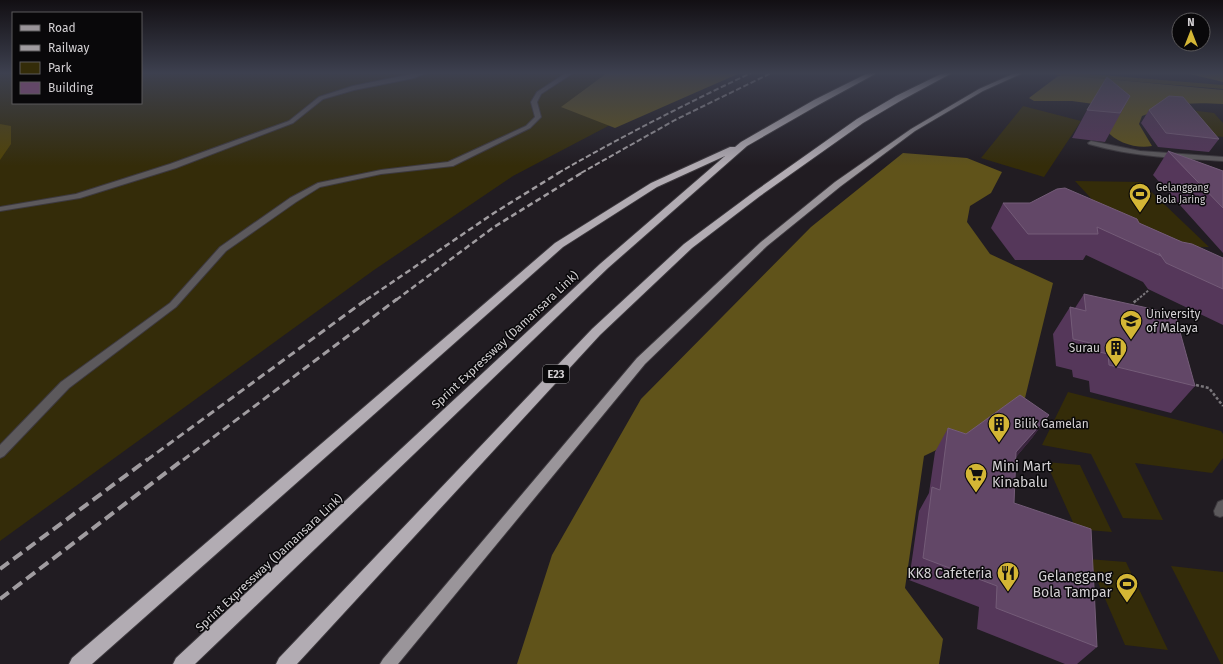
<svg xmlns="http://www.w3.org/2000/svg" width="1223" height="664" viewBox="0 0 1223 664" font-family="'Fira Sans',sans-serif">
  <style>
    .green { fill: #342c09 }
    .forest { fill: #60531a }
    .water { fill: #514305 }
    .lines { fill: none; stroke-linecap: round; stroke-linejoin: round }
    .stream { fill: #514305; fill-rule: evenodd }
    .lane-casing { stroke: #3d393e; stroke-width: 2 }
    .primary-casing { stroke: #3d393e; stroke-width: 2 }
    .highway-casing { stroke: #3d393e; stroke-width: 2 }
    .path-far1 { stroke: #7a767b; stroke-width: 2; stroke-dasharray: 2.5 1.5; stroke-linecap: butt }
    .path { stroke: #7a767b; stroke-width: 2.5; stroke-dasharray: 3 2; stroke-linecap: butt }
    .lane { fill: #5c595c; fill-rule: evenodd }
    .primary { fill: #9a959a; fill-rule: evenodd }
    .highway { fill: #b2acb3; fill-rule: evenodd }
    .rail-far3 { stroke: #a09ca0; stroke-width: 2; stroke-dasharray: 5.5 2.5; stroke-linecap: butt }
    .rail-far2 { stroke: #a09ca0; stroke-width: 2.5; stroke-dasharray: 6 3.5; stroke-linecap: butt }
    .rail-far1 { stroke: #a09ca0; stroke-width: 3; stroke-dasharray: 8 4.5; stroke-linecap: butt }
    .rail { stroke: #a09ca0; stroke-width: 4; stroke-dasharray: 11 5.5; stroke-linecap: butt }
    .wall { fill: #55375a }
    .shaded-wall { fill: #3a253e }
    .building { fill: #624767; stroke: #745c78 }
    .labels { text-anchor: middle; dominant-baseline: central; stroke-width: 3; stroke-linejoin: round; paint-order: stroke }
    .far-poi-label { font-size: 10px; fill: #d3d0d3; stroke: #09080a; text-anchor: start }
    .shield { fill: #09080a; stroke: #969497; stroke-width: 1 }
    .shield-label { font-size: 11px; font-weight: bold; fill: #d3d0d3 }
    .poi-label { font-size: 12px; fill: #d3d0d3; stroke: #09080a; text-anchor: start }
    .street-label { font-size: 12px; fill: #d3d0d3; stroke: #09080a }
    .near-poi-label { font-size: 14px; fill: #d3d0d3; stroke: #09080a; text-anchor: end }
  </style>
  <rect width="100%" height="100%" fill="#211c22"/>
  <path class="green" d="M0 73H13V103H141V73H709L513 176 374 270 0 541Z
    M1023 106 1081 121 1044 177 981 158Z
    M1181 109 1214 113 1223 123V137L1201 134Z
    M1075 181 1141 182 1209 247 1135 246Z
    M1068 392 1221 431 1223 434V458L1212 473 1135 463 1163 520 1123 518 1091 454 1042 445Z
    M1046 462 1080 465 1112 532 1076 529Z
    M1088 559 1126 562 1168 650 1125 645Z
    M1171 566 1223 572V664H1221Z"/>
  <path class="forest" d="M607 73H740L615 128 561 107Z
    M1186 73H1223V82Z
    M1065 75 1223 90V104C1189 102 1174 103 1142 116L1139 124 1152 146C1137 149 1116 143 1106 130 1100 123 1098 112 1094 104L1072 101H1034L1029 98 1058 76Z
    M903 153 967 158 1002 172 991 193 970 206 967 222 990 254 1053 283 1025 398 955 441 924 456 905 588 943 639 939 664H517L552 555 641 399 811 227Z"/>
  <path class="water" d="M0 124 11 126V144L0 160Z"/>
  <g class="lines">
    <path class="stream" d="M1054 73H1076L1223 85V89L1057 75Z"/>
    <g class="lane-casing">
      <path id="lane" d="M417 73H426L414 78 354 90 323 99 293 123 176 168 80 198 0 211V207L76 194 170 164 289 121 319 97 353 86Z
        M566 73H573L541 94 537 102 541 117 530 128 453 166 381 174 320 187 296 202 226 251 176 307 69 388 4 456 0 458V445L61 382 170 303 220 247 290 198 318 183 381 170 448 162 526 126 535 117 531 102 537 92Z
        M1091 141 1140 151 1223 157V161C1177 158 1133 157 1089 144L1088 143Z
        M1223 500V516L1220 517 1215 515 1214 511 1218 502Z"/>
    </g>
    <g class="primary-casing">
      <path id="primary" d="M1015 73H1023L983 91 915 131 841 186 767 246 645 364 398 664H380L383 659 637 358 761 242 835 182 911 129 979 89Z"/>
    </g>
    <g class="highway-casing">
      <path id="highway" d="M868 73H877L820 104 747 146 608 268 195 664H173L176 658 600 264 725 156 657 187 563 247 92 664H69L72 658 555 243 651 183 730 147H735L741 142 814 100Z
        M943 73H952L902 100 863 123 760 196 692 248 600 335 297 664H276L279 658 592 329 684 244 754 192 857 119 896 96Z"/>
    </g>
    <path class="path-far1" d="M1137 300 1149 290"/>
    <path class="path" d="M1132 307 1133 303 1138 299
      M1196 385 1209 388 1223 406"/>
    <use href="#lane" class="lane"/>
    <use href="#primary" class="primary"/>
    <use href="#highway" class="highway"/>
    <path class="rail-far3" d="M558 173C621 137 685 104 751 73
      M581 173 675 120 771 73"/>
    <path class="rail-far2" d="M366 300 494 213 560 172
      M396 300 494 227 583 172"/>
    <path class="rail-far1" d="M147 460 367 299
      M183 460 397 299"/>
    <path class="rail" d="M0 569 148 459
      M0 599 184 459"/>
  </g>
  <path class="wall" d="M1130 96 1105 142 1072 138 1087 110Z
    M1149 110 1219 139 1209 152 1158 147 1141 123Z
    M1168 151 1223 171V253L1153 175Z
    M1003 203 1139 223 1182 242 1223 258V325L1148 289 1143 282 1086 255 1083 260H1015L991 228Z
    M1084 294 1195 386 1171 413 1090 392 1089 381 1073 377 1072 370 1056 366 1053 334 1070 307 1075 308Z
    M1049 415 1032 438 1016 457 1014 503 1097 647 1077 664H1065L977 629 979 607 909 580 919 511 929 493 935 452 948 428 966 434Z"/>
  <path class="shaded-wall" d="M1049 415 1032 438 1000 476 1016 452Z"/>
  <path class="building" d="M1107 77 1130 96 1120 113 1087 110Z
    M1169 96 1183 97 1219 139 1166 133 1149 110Z
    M1168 151 1223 171V208Z
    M1065 188 1137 219 1139 223 1182 242 1192 244 1223 258V289L1166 263 1159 253 1161 256 1097 227 1098 234H1028L1003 203H1030L1057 189Z
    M1084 294 1175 314 1195 386 1109 365 1108 354 1091 350 1090 343 1073 339 1070 307 1086 311Z
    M1020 395 1049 415 1016 452 1014 503 1091 529 1097 647 996 608 997 586 923 558 932 487 940 490 948 428 966 434Z"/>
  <linearGradient id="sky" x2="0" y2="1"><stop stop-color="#120f13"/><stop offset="0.44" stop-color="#3d404f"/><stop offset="1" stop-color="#3d404f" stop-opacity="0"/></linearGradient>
  <rect width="1223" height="166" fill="url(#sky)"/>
  <defs>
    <g id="stadium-pin" transform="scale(1.15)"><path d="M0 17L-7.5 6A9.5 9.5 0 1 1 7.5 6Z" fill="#d4b635" stroke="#09080a"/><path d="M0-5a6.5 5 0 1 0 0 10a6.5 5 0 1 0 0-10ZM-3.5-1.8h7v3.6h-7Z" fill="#111"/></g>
    <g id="university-pin" transform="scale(1.15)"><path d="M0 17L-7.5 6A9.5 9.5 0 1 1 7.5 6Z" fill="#d4b635" stroke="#09080a"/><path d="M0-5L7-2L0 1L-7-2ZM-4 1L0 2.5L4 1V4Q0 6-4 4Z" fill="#111"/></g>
    <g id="building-pin" transform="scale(1.15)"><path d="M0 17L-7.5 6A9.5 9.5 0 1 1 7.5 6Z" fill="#d4b635" stroke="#09080a"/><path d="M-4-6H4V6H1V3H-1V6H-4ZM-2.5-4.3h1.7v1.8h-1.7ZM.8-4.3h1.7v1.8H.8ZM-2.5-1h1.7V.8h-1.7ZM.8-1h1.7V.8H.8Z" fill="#111"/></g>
    <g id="supermarket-pin" transform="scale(1.15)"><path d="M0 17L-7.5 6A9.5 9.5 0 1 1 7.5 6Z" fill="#d4b635" stroke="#09080a"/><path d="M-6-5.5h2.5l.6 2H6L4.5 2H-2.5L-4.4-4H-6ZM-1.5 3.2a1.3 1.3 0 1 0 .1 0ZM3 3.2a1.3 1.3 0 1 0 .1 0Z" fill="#111"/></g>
    <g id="restaurant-pin" transform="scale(1.15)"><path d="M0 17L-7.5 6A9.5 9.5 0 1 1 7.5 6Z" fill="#d4b635" stroke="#09080a"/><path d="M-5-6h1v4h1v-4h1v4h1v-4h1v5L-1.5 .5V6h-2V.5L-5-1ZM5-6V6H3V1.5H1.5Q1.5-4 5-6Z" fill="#111"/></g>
  </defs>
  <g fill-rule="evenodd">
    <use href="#stadium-pin" x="1140" y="194"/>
    <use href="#university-pin" x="1131" y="321"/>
    <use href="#building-pin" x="1116" y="348"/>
    <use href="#building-pin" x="999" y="424"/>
    <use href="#supermarket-pin" x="976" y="474"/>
    <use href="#restaurant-pin" x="1008" y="573"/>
    <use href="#stadium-pin" x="1127" y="584"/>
  </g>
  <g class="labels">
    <g class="far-poi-label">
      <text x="1156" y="188">Gelanggang<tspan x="1156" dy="12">Bola Jaring</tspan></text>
    </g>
    <rect class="shield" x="543" y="365" width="26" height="18" rx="3"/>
    <g class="shield-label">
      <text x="556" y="374">E23</text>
    </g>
    <g class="poi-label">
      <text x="1146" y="314">University<tspan x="1146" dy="14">of Malaya</tspan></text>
      <text x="1100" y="348" text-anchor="end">Surau</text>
      <text x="1014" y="424">Bilik Gamelan</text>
    </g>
    <g class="street-label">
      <text transform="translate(505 340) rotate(-43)">Sprint Expressway (Damansara Link)</text>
      <text transform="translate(269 563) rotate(-43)">Sprint Expressway (Damansara Link)</text>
    </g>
    <g class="near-poi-label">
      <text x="992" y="466" text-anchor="start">Mini Mart<tspan x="992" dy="16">Kinabalu</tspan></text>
      <text x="992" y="573">KK8 Cafeteria</text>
      <text x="1112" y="576">Gelanggang<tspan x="1112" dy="16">Bola Tampar</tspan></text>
    </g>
  </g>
  <rect x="12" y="12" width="130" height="92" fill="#09080a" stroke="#5a585a"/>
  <rect x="20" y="25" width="20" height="6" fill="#9a959a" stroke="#5a585a"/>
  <text x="48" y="32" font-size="12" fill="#d3d0d3">Road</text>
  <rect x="20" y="45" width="20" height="6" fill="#a09ca0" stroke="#5a585a"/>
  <text x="48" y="52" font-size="12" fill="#d3d0d3">Railway</text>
  <rect x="20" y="62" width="20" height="12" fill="#342c09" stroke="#5a585a"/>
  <text x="48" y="72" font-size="12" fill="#d3d0d3">Park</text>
  <rect x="20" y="82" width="20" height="12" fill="#624767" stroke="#5a585a"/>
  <text x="48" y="92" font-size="12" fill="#d3d0d3">Building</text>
  <g transform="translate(1191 32)"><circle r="19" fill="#09080a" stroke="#5a585a"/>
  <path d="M0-3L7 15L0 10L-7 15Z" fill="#d4b635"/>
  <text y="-6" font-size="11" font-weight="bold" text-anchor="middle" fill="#d3d0d3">N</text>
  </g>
</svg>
